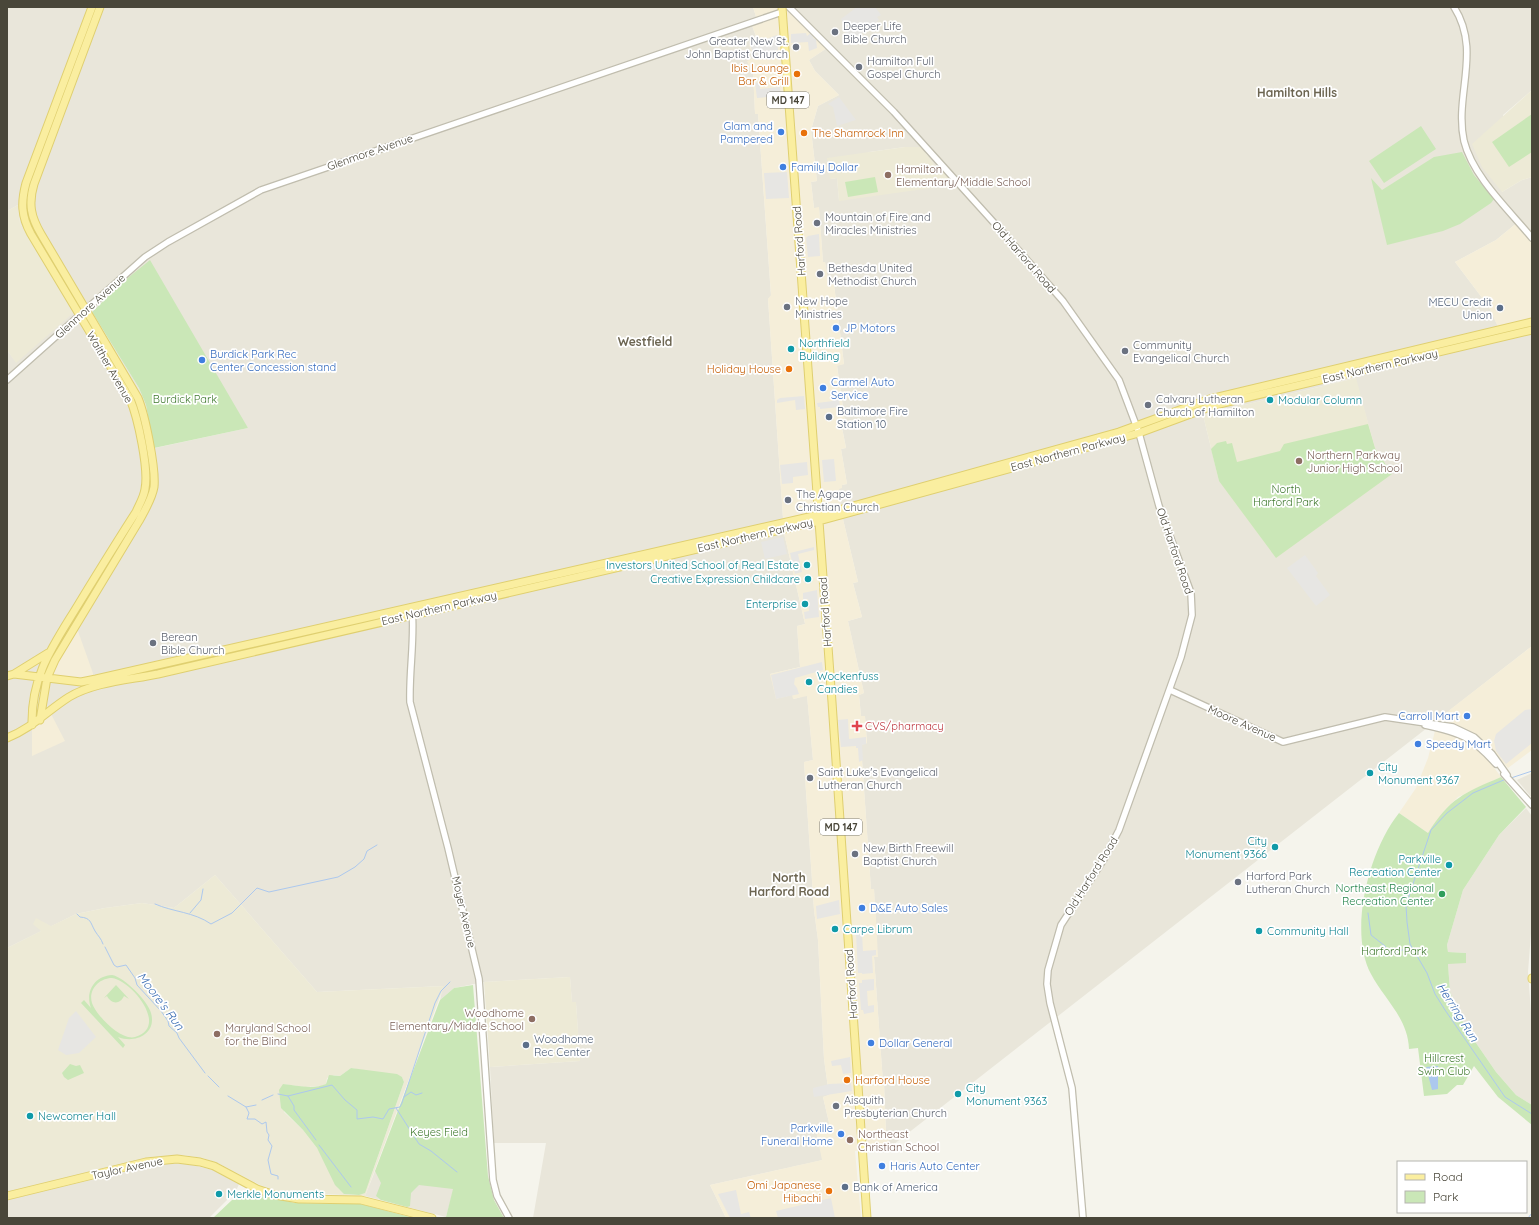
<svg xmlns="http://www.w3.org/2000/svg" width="1539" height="1225" viewBox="0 0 1539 1225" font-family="Quicksand,sans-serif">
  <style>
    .residential { fill: #e9e6da; fill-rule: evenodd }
    .commercial { fill: #f5eed9 }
    .education { fill: #edead6; fill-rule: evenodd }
    .green { fill: #cae7b7; fill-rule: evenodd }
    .parking { fill: #e7e6e3 }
    .water { fill: #acc8ee }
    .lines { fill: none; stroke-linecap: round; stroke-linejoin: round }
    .stream { stroke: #acc8ee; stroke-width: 1 }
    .minor-casing { stroke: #c0bdae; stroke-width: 8 }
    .major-casing { stroke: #dfcf70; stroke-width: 9 }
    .minor { stroke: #fff; stroke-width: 5.5 }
    .major { stroke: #faeea0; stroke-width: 7 }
    .worship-dot { fill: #6b7280; stroke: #fff; stroke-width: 1.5 }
    .food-dot { fill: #e8710a; stroke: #fff; stroke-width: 1.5 }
    .shop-dot { fill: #3f7fe0; stroke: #fff; stroke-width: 1.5 }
    .education-dot { fill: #8d6e63; stroke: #fff; stroke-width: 1.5 }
    .service-dot { fill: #5c6f8a; stroke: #fff; stroke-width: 1.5 }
    .culture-dot { fill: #0f9aa8; stroke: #fff; stroke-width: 1.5 }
    .health-dot { fill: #e0444e; stroke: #fff; stroke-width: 1.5 }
    .leisure-dot { fill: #2e9e5b; stroke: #fff; stroke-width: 1.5 }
    .labels { text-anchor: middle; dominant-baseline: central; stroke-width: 3.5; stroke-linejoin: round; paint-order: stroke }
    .shield { fill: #fff; stroke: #807e74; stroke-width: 1 }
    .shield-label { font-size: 10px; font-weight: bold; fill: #494639 }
    .worship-label { font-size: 11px; fill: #5b616d; stroke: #fff; text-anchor: start }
    .food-label { font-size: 11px; fill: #c56008; stroke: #fff; text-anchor: end }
    .shop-label { font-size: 11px; fill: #366cbe; stroke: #fff; text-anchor: start }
    .street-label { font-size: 11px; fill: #494639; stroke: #fff }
    .education-label { font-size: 11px; fill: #785e54; stroke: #fff; text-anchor: start }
    .service-label { font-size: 11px; fill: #4e5e75; stroke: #fff; text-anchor: start }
    .culture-label { font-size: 11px; fill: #0d838f; stroke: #fff; text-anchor: start }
    .park-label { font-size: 11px; fill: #3f792e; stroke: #fff }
    .health-label { font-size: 11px; fill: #be3a42; stroke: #fff; text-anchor: start }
    .leisure-label { font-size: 11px; fill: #27864d; stroke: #fff; text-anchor: end }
    .neighbourhood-label { font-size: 12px; font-weight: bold; fill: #6c6551; stroke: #fff }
    .water-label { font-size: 12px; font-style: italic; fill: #366ab1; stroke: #fff }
  </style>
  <rect width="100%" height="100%" fill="#f5f4ec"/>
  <path class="residential" d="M7 7H753L757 20 751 23 758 42 753 72 755 113 758 114 771 296 768 299 784 533 805 624 797 626 800 667 770 674 793 695 794 699 807 695 813 760 804 762 814 910 818 940 824 1059 829 1095 823 1097 830 1127 816 1130 823 1160 710 1185 726 1218H533L546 1143H494L490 1067 580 1061 576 1003H572L570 977 484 982 454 988 440 1000 443 986 317 992 215 875 174 908 142 903 105 908 76 914 7 948V350L16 362 30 240 20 223 18 205 7 211ZM124 281 248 428 155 448 153 447 146 405 139 388 92 312Z
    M789 7H1532V90L1503 115 1502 192 1522 180 1532 177V239L1518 222 1496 240 1455 262 1489 307 1501 333 1532 326V646L889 1148 888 1132H886L884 1083H883L874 957H877L874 889 871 890 861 745 867 743 865 716H861L859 695 864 693 848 621 862 617 853 583 858 582 842 515 839 489 842 485 847 484 841 449 846 448 841 422H845L837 365 844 364 834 285H829L825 262 823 263 819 208H814L811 182 817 181 811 130 818 106 839 95 815 71 809 60 830 46ZM905 147H913L927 153 928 158 939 170 943 171 953 183 839 200 837 178 830 179 869 152ZM1355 378 1375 448 1392 474 1219 481 1203 415Z
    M1532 773V798L1517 780Z
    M1526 808 1532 816V921L1528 972 1532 1026V1105L1516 1095 1496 1072 1465 1027 1450 992 1448 964 1466 953 1448 952 1447 945 1463 890 1499 835Z
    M184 1163 213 1170 239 1184 236 1191 209 1218H7V1200L157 1164Z
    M375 1171 386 1172 381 1200 365 1196Z
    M420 1175 455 1185 446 1217 407 1207 412 1186Z"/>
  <path class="commercial" d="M753 7H789L830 46 809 60 815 71 839 95 818 106 811 130 817 181 811 182 814 208 819 207 823 262H825L829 285 834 284 844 364 837 366 845 422 841 423 846 448 841 449 847 484 842 485V488L839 489 842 515 858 582 853 583 862 617 848 621 864 693 859 695 861 716H865L867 743 861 745 871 889H874L876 918 878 957H874L883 1082 884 1083 886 1131H888L889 1148 855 1151 861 1218H726L710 1185 822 1160 816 1130 830 1127 823 1097 829 1095 824 1059 818 940 814 910 804 762 813 760 807 696 793 699 792 695 776 699 770 674 800 667 797 626 805 624 784 533 768 299 771 295 758 114H755L753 72H751L747 61 754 58 749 45 758 41 751 23 757 20Z
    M1518 222 1532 239V326L1501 334 1489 307 1455 262 1496 240Z
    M73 617 95 679 79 681 42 677 54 650Z
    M1532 646V750L1508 768 1483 740 1474 733 1447 722V712Z
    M50 712 65 741 32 756V724Z
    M1435 731 1463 739 1474 745 1481 750 1501 777 1458 797 1444 811 1428 833 1399 813 1416 788 1428 758Z"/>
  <path class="education" d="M1532 90V177L1522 180 1502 192 1482 167 1472 144Z
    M905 147H921L936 167 943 171 953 182 952 185 839 201 837 178 830 179 827 158Z
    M18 205 20 223 73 313 16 363 7 350V211Z
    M1356 378 1375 448 1392 474 1276 558 1219 481 1203 415Z
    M215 875 317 992 444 986 365 1196 280 1192 260 1185 220 1164 203 1158 183 1155 150 1157 7 1192V948L41 931 33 924 36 918 51 926 76 914 105 908 142 903 174 908ZM351 1068 402 1077 404 1082 370 1179 359 1195 345 1194 338 1188 317 1148 303 1130 284 1112 283 1084 305 1087 322 1086 326 1084 327 1078 334 1075 340 1076Z
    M570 977 572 1002H576L580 1061 490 1067 484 982Z"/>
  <path class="green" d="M1532 114V152L1509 167 1492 142Z
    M1421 126 1436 149 1384 183 1369 161Z
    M1462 152 1474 175 1494 199 1491 203 1460 224 1443 231 1387 245 1371 178 1382 190 1434 157Z
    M875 177 878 192 848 197 845 182Z
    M150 260 248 428 154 448 153 447 146 405 139 388 92 312 124 281Z
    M1368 424 1375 448 1392 474 1276 558 1219 481 1211 449 1217 443 1226 441 1227 444 1232 443 1237 462 1280 451 1284 444Z
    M1501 777 1526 807 1499 835 1463 890 1447 945 1448 952 1466 953V963L1448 964 1450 992 1465 1027 1496 1072 1516 1095 1532 1105V1125L1498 1097 1474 1066 1463 1085H1457L1447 1094 1424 1096 1418 1048 1409 1049C1408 1018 1384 999 1371 974 1348 931 1369 850 1399 813L1428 833C1450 798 1464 793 1501 777Z
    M112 975C124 977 148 1001 151 1013 157 1034 135 1044 118 1037L125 1045 123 1048 81 1003 84 1000 91 1008C85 992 94 976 112 975ZM112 978C131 980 170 1027 135 1037 121 1041 96 1015 92 1003 88 990 99 978 112 978Z
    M116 985 129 999 124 996C120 1005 111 1004 107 996L104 998Z
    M473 985 488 1176 494 1200 504 1218 446 1217 453 1189 419 1185 411 1193 410 1206 407 1207 381 1200 376 1196 381 1183 375 1171 440 1000 454 988Z
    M70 1064 76 1066 80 1065 84 1073 68 1080 64 1077 62 1073Z
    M351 1068 397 1074 402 1077 404 1082 365 1193 359 1195 344 1194 335 1185 317 1148 303 1130 281 1108 279 1090 283 1084C296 1085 313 1090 326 1084L329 1075 340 1076Z
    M265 1196 295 1203 361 1204 414 1218H213L232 1200Z"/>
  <path class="parking" d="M857 7H875L881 15 877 17 879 20 852 41 845 32 848 28 841 19Z
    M812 32 815 35 813 38 816 39 817 48 809 51 808 42 791 43V34L806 33 807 36Z
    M777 35 778 50 755 58 750 45Z
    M760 82V89L780 87 781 96 757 98 755 83Z
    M839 97 856 120 837 126 833 107 828 104Z
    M787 172 789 198 766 199 764 173Z
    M819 234 820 256 808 257 806 238 808 236Z
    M838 390 840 407 820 409V407H818L817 403 833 401 832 391Z
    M804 396 805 409 796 410 795 400 777 403V400L780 398Z
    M834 459 836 481 824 482 822 460Z
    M807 462 808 475 793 477V483L782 484 780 465Z
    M783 537 787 554 765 559 761 542Z
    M814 547V550L798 554 802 572 795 574 790 553Z
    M1305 555 1318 573 1316 576 1330 595 1316 606 1287 568Z
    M817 590 819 617 805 619 804 612 809 611 808 599H803V593Z
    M822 662 823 670 795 678 794 684 797 688 799 694 776 699 771 675Z
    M1532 709V743L1506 764 1496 751 1494 741 1496 734 1525 710Z
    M848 719 849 739 866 737V744L862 745 863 760 859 762 858 748H856V746L841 747 838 720Z
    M839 900 840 914 817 919 816 906Z
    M856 933 862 934 863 951 876 950V955L872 956 873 973 862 974V973H858Z
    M874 979V990L867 991 868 1006 874 1005V1012L864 1014 863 1010H861L859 983H862V980Z
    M76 1011 96 1037 79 1053 66 1055 58 1050 69 1018Z
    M850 1057 851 1073 843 1074 841 1065 832 1066 831 1061Z
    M851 1083 852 1091 814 1097 813 1092V1088L829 1084Z
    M736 1190 741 1214 749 1212 751 1218H730L718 1194Z
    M831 1198 835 1218H778L776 1211Z"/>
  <path class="water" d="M1438 1066V1089L1432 1090 1426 1067Z"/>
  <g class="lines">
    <path class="stream" d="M1511 778 1532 771
      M1506 779 1473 793 1447 813 1431 830 1406 905 1407 922 1410 944 1427 973 1435 994 1445 1010 1505 1097 1532 1114
      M155 904C173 912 194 912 211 924L232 913 257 888 269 892 338 877 355 867 364 859 367 851 377 845
      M190 913 201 900 203 889
      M1368 913 1371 935 1385 946 1388 954
      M77 914 80 917C91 918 90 922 95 931 98 936 101 938 103 944
      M105 947 114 965 117 967 126 965 135 978 137 985 161 1011 168 1021 169 1026 177 1033 179 1038 205 1073
      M1385 956 1411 947
      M208 1076 219 1087
      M278 1094 288 1096 332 1085 345 1100 357 1110V1119L373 1117 383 1119 389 1109 400 1107 402 1103 435 1003 441 991 450 982
      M228 1096 246 1107 256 1105
      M288 1096 294 1106V1110L316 1140
      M404 1097 411 1092 416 1095 422 1093
      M262 1100 273 1095
      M246 1107 249 1113 247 1119H255L262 1124 266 1122 267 1132 269 1135 268 1140 272 1146 268 1160 271 1174 278 1176V1179
      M396 1108 419 1144 431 1151 457 1172
      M319 1145 351 1187
      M1528 1218 1532 1213"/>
    <g class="minor-casing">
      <path id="minor" d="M789 7 894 112 1005 235 1063 301 1119 380 1139 433 1159 506 1191 593 1192 615 1181 657 1119 830 1104 859 1061 925 1048 970 1047 984 1050 1003 1072 1088 1083 1218
        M1454 7C1482 51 1454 95 1464 141 1473 177 1509 210 1532 238
        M7 380 145 257 168 242 261 190 782 12
        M412 607C415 639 409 670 410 702L448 848 479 979 493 1180 497 1196 509 1218
        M1170 690 1283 742 1385 717 1453 727 1474 737 1492 754 1507 775
        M1425 725C1461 733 1471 736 1496 764
        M1504 774 1532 805"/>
    </g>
    <g class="major-casing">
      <path id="major" d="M782 7 832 702 867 1218
        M14 674 48 653
        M7 676 14 674 81 682 96 679 835 511 1119 432 1210 399 1532 322
        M40 720 47 678 55 660 139 521C145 510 152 499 154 487 156 468 145 415 138 398L41 234C31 217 28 204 34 184L100 7
        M32 725C31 675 53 646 78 605 97 574 116 543 136 512 139 505 144 497 145 489 149 469 138 418 130 399L31 234C21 216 21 202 26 183L92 7
        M7 738C32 728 47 711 69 697 94 682 129 680 158 674L819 521 1139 433 1215 405 1532 330
        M1532 978V979
        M7 1196 146 1162 177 1159 200 1162 214 1166 257 1189 275 1195 299 1199 361 1200 432 1218"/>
    </g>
    <use href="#minor" class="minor"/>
    <use href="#major" class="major"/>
  </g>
  <g class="worship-dot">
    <circle cx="835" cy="32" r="4"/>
    <circle cx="796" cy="47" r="4"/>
    <circle cx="859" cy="67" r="4"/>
    <circle cx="817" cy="223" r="4"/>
    <circle cx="820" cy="274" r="4"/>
    <circle cx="787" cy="307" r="4"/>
    <circle cx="1125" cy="351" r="4"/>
    <circle cx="1148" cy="405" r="4"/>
    <circle cx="788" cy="500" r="4"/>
    <circle cx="153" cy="643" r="4"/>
    <circle cx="810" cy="778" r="4"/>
    <circle cx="855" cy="854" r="4"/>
    <circle cx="1238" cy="882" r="4"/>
    <circle cx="836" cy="1106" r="4"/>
  </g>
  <g class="food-dot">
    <circle cx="797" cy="74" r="4"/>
    <circle cx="804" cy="133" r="4"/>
    <circle cx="789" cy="369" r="4"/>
    <circle cx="847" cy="1080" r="4"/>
    <circle cx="829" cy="1191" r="4"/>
  </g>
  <g class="shop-dot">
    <circle cx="781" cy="132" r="4"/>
    <circle cx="783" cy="167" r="4"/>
    <circle cx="836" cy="328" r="4"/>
    <circle cx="202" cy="360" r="4"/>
    <circle cx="823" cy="388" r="4"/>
    <circle cx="1467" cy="716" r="4"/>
    <circle cx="1418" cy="744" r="4"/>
    <circle cx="862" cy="908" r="4"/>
    <circle cx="871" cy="1043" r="4"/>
    <circle cx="841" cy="1134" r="4"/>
    <circle cx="882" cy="1166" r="4"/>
  </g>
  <g class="education-dot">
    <circle cx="888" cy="175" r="4"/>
    <circle cx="1299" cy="461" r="4"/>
    <circle cx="532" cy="1019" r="4"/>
    <circle cx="217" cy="1034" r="4"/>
    <circle cx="850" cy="1140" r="4"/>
  </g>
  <g class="service-dot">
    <circle cx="1500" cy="308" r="4"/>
    <circle cx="829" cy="417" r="4"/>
    <circle cx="526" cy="1045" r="4"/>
    <circle cx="845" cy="1187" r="4"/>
  </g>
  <g class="culture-dot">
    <circle cx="791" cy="349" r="4"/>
    <circle cx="1270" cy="400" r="4"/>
    <circle cx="807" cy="565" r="4"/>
    <circle cx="808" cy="579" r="4"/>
    <circle cx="805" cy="604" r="4"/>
    <circle cx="809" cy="682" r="4"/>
    <circle cx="1370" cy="773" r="4"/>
    <circle cx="1275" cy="847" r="4"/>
    <circle cx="1449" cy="865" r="4"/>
    <circle cx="835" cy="929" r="4"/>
    <circle cx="1259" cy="931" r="4"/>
    <circle cx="958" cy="1094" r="4"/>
    <circle cx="30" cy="1116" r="4"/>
    <circle cx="219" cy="1194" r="4"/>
  </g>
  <path class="health-dot" d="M855 720h4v4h4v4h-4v4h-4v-4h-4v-4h4z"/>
  <circle class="leisure-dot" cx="1442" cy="894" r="4"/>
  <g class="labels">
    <g class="shield">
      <rect x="767" y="92" width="42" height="16" rx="3"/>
      <rect x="820" y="819" width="42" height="16" rx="3"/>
    </g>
    <g class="shield-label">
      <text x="788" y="100">MD 147</text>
      <text x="841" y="827">MD 147</text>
    </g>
    <g class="worship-label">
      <text x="843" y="26">Deeper Life<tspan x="843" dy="13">Bible Church</tspan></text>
      <text x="788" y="41" text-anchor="end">Greater New St.<tspan x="788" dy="13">John Baptist Church</tspan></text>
      <text x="867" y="61">Hamilton Full<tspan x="867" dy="13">Gospel Church</tspan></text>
      <text x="825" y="217">Mountain of Fire and<tspan x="825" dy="13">Miracles Ministries</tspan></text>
      <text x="828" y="268">Bethesda United<tspan x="828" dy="13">Methodist Church</tspan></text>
      <text x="795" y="301">New Hope<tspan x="795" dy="13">Ministries</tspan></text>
      <text x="1133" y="345">Community<tspan x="1133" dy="13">Evangelical Church</tspan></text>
      <text x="1156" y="399">Calvary Lutheran<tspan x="1156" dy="13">Church of Hamilton</tspan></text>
      <text x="796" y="494">The Agape<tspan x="796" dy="13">Christian Church</tspan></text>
      <text x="161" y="637">Berean<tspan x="161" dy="13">Bible Church</tspan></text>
      <text x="818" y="772">Saint Luke's Evangelical<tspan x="818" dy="13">Lutheran Church</tspan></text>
      <text x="863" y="848">New Birth Freewill<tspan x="863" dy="13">Baptist Church</tspan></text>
      <text x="1246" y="876">Harford Park<tspan x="1246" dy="13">Lutheran Church</tspan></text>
      <text x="844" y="1100">Aisquith<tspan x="844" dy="13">Presbyterian Church</tspan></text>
    </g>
    <g class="food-label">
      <text x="789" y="68">Ibis Lounge<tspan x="789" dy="13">Bar &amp; Grill</tspan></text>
      <text x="812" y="133" text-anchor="start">The Shamrock Inn</text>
      <text x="781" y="369">Holiday House</text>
      <text x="855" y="1080" text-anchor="start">Harford House</text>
      <text x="821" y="1185">Omi Japanese<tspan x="821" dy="13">Hibachi</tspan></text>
    </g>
    <g class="shop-label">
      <text x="773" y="126" text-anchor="end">Glam and<tspan x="773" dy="13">Pampered</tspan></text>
      <text x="791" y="167">Family Dollar</text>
      <text x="844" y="328">JP Motors</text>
      <text x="210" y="354">Burdick Park Rec<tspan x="210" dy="13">Center Concession stand</tspan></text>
      <text x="831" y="382">Carmel Auto<tspan x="831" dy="13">Service</tspan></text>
      <text x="1459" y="716" text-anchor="end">Carroll Mart</text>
      <text x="1426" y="744">Speedy Mart</text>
      <text x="870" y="908">D&amp;E Auto Sales</text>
      <text x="879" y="1043">Dollar General</text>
      <text x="833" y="1128" text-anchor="end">Parkville<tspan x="833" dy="13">Funeral Home</tspan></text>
      <text x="890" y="1166">Haris Auto Center</text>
    </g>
    <g class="street-label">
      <text transform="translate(370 152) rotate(-19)">Glenmore Avenue</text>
      <text transform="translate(799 241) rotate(-94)">Harford Road</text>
      <text transform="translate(1024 257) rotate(49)">Old Harford Road</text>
      <text transform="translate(90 306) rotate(-42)">Glenmore Avenue</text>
      <text transform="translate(1380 366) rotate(-13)">East Northern Parkway</text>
      <text transform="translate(110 367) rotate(60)">Walther Avenue</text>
      <text transform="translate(1068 452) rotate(-15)">East Northern Parkway</text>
      <text transform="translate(755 535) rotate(-13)">East Northern Parkway</text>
      <text transform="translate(1175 551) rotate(71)">Old Harford Road</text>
      <text transform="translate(439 608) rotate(-13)">East Northern Parkway</text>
      <text transform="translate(825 612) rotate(-94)">Harford Road</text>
      <text transform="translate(1242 723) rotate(24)">Moore Avenue</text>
      <text transform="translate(1091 876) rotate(-58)">Old Harford Road</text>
      <text transform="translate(464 912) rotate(77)">Moyer Avenue</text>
      <text transform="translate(851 984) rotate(-94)">Harford Road</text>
      <text transform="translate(127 1168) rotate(-12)">Taylor Avenue</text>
    </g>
    <g class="education-label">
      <text x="896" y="169">Hamilton<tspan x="896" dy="13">Elementary/Middle School</tspan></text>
      <text x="1307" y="455">Northern Parkway<tspan x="1307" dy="13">Junior High School</tspan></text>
      <text x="524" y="1013" text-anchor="end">Woodhome<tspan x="524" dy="13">Elementary/Middle School</tspan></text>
      <text x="225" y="1028">Maryland School<tspan x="225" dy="13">for the Blind</tspan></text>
      <text x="858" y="1134">Northeast<tspan x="858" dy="13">Christian School</tspan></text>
    </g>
    <g class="service-label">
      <text x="1492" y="302" text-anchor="end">MECU Credit<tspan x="1492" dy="13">Union</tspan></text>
      <text x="837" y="411">Baltimore Fire<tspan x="837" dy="13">Station 10</tspan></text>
      <text x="534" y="1039">Woodhome<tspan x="534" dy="13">Rec Center</tspan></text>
      <text x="853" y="1187">Bank of America</text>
    </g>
    <g class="culture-label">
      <text x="799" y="343">Northfield<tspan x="799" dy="13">Building</tspan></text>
      <text x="1278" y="400">Modular Column</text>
      <text x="799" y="565" text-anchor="end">Investors United School of Real Estate</text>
      <text x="800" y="579" text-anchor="end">Creative Expression Childcare</text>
      <text x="797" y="604" text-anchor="end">Enterprise</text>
      <text x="817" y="676">Wockenfuss<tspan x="817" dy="13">Candies</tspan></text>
      <text x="1378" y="767">City<tspan x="1378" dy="13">Monument 9367</tspan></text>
      <text x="1267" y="841" text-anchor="end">City<tspan x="1267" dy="13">Monument 9366</tspan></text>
      <text x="1441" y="859" text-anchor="end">Parkville<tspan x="1441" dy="13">Recreation Center</tspan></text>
      <text x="843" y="929">Carpe Librum</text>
      <text x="1267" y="931">Community Hall</text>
      <text x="966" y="1088">City<tspan x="966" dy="13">Monument 9363</tspan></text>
      <text x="38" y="1116">Newcomer Hall</text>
      <text x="227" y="1194">Merkle Monuments</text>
    </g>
    <g class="park-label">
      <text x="185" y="399">Burdick Park</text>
      <text x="1286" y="489">North<tspan x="1286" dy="13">Harford Park</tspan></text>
      <text x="1394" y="951">Harford Park</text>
      <text x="1444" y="1058">Hillcrest<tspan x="1444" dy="13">Swim Club</tspan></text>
      <text x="439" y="1132">Keyes Field</text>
    </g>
    <g class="health-label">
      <text x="865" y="726">CVS/pharmacy</text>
    </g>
    <g class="leisure-label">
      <text x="1434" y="888">Northeast Regional<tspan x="1434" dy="13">Recreation Center</tspan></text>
    </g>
    <g class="neighbourhood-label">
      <text x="1297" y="92">Hamilton Hills</text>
      <text x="645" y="341">Westfield</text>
      <text x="789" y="877">North<tspan x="789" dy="14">Harford Road</tspan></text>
    </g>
    <g class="water-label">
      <text transform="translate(161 1001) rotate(53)">Moore's Run</text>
      <text transform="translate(1458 1012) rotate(58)">Herring Run</text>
    </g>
  </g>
  <rect width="1539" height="1225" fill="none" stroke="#494639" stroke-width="16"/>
  <rect x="1397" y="1161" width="130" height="52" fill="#ffffff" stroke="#b6b5b0"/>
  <rect x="1405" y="1174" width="20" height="6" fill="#faeea0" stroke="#b6b5b0"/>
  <text x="1433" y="1181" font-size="12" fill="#494639">Road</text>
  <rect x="1405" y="1191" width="20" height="12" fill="#cae7b7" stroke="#b6b5b0"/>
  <text x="1433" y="1201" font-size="12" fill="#494639">Park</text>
</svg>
